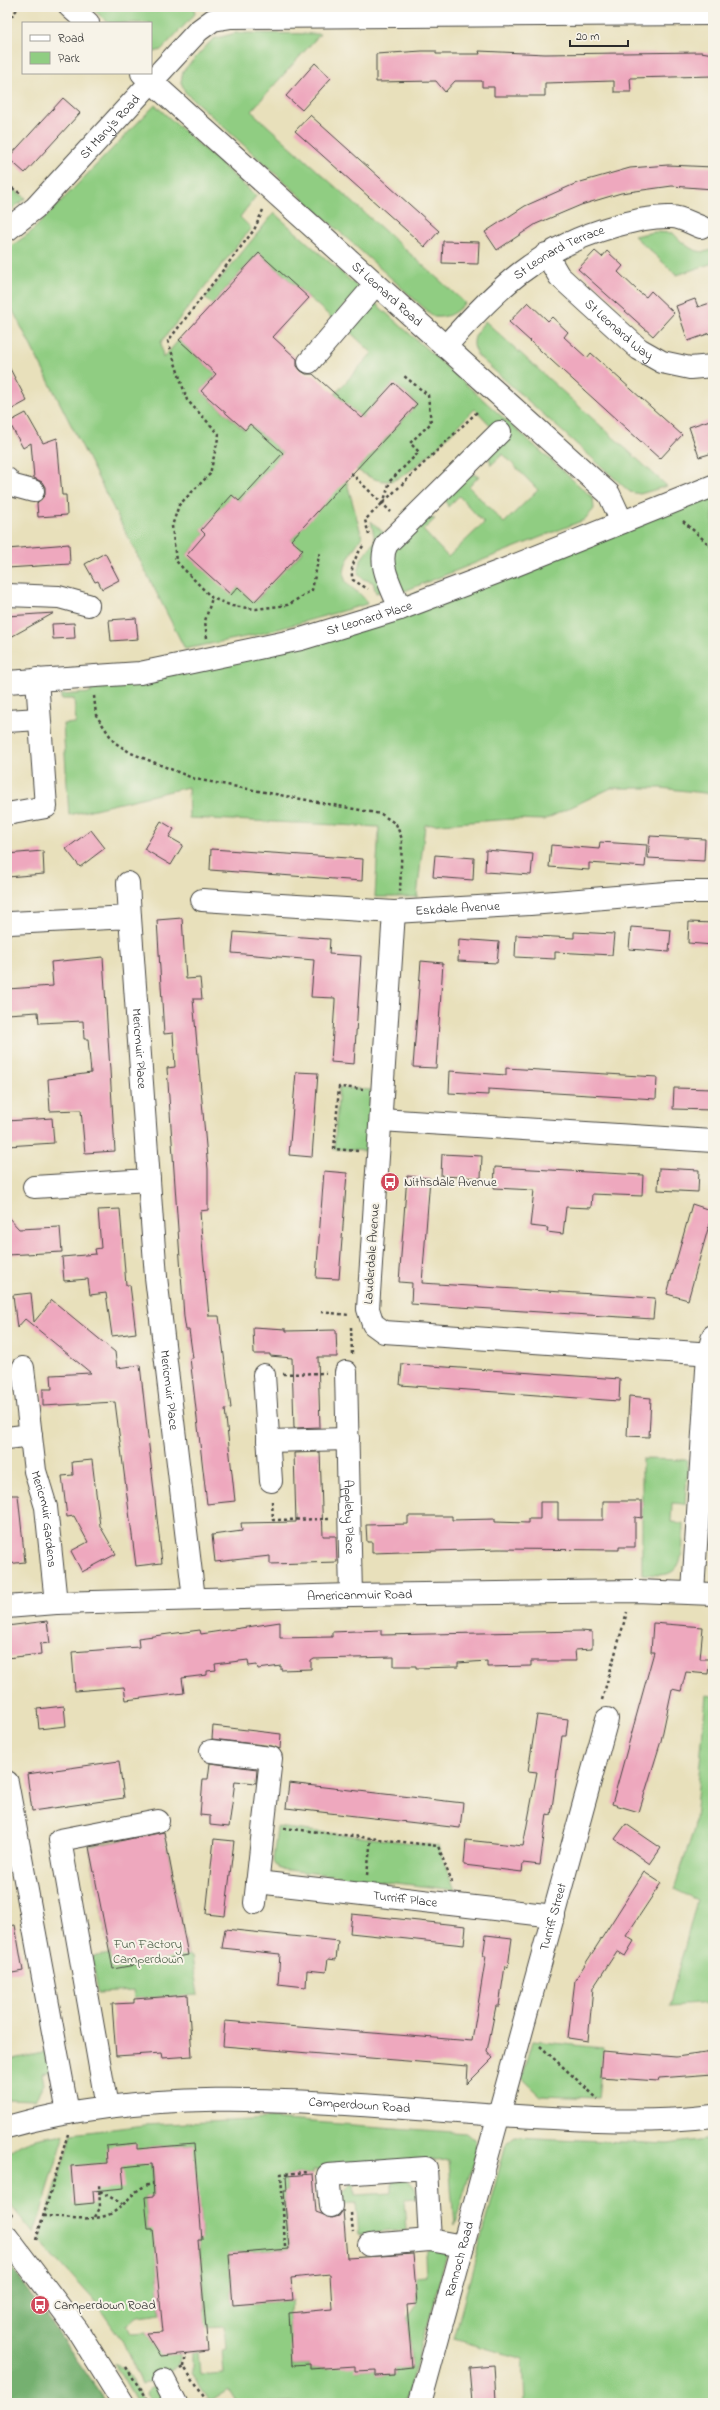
<svg xmlns="http://www.w3.org/2000/svg" width="720" height="2410" viewBox="0 0 720 2410" font-family="'Indie Flower',sans-serif">
  <style>
    .green { fill: #90cd82; stroke: #5e7c56 }
    .forest { fill: #74b070; stroke: #506e4e }
    .building { fill: #eea8be }
    .lines { fill: none; stroke-linecap: round; stroke-linejoin: round }
    .minor-casing { stroke: #474641; stroke-width: 24 }
    .path { stroke: #474641; stroke-width: 2.5; stroke-dasharray: 3 3; stroke-linecap: butt }
    .minor { stroke: #fff; stroke-width: 22 }
    .labels { text-anchor: middle; dominant-baseline: central; stroke-width: 4; stroke-linejoin: round; paint-order: stroke }
    .street-label { font-size: 13px; fill: #2b2b2b; stroke: #f7f3e8 }
    .poi-label { font-size: 13px; fill: #2b2b2b; stroke: #f7f3e8; text-anchor: start }
    .park-label { font-size: 13px; fill: #495c45; stroke: #f7f3e8 }
  </style>
  <rect width="100%" height="100%" fill="#f7f3e8"/>
  <filter id="ink" filterUnits="userSpaceOnUse"><feTurbulence type="fractalNoise" baseFrequency=".025" numOctaves="2"/><feDisplacementMap in="SourceGraphic" scale="8" xChannelSelector="R" yChannelSelector="G"/><feConvolveMatrix kernelMatrix="1 2 1 2 8 2 1 2 1" color-interpolation-filters="sRGB"/></filter>
  <filter id="wash" filterUnits="userSpaceOnUse"><feTurbulence type="fractalNoise" baseFrequency=".012" numOctaves="4" result="noise"/><feDisplacementMap in="SourceGraphic" scale="16" xChannelSelector="R" yChannelSelector="G"/><feGaussianBlur stdDeviation="0.9" result="paint"/><feColorMatrix in="noise" values="0 0 0 0 0 0 0 0 0 0 0 0 0 0 0 0 0 1.4 0 .05"/><feComposite in="paint" operator="in"/></filter>
  <g filter="url(#wash)">
    <rect width="100%" height="100%" fill="#e8e0bb"/>
    <path class="green" d="M90 7H194L195 14 161 50 151 53V23H109Z
      M236 33 320 34 251 111 465 303C455 313 449 318 434 317L185 92 181 82 183 71 213 39Z
      M155 105 256 196 240 217 251 228 161 342 163 358 179 340 216 374 201 391 244 430 250 424 283 453 239 501 232 496 201 530 205 534 187 555 231 594 238 587 255 602 270 585 258 574 275 556 288 567 303 551 291 540 346 479 362 537C355 547 336 572 348 584 356 593 361 591 367 604L260 634 185 649 7 299V249L30 233Z
      M7 185 26 198 7 213Z
      M274 213 360 289 333 319 259 253 212 304 205 298Z
      M654 232 673 233C682 243 698 258 713 249V263L677 275 634 236Z
      M374 302 593 498 594 509 584 520 402 592 391 552 427 517 435 519 423 530 448 557 484 523 459 496 448 507 445 498 471 474 479 476 469 487 504 523 538 490 503 454 491 465 489 457 494 429 475 409C458 425 410 480 389 481 376 482 366 475 355 469L364 463 417 404 394 383 362 418 335 394 372 353 348 330Z
      M485 321 667 486 640 494 630 492 477 355C470 340 476 333 485 321Z
      M713 494V794L661 788H611L544 820 513 819 425 825 417 897H375L379 827 189 818 188 787 69 815 63 724 76 723 74 699H61V695L91 693 90 683 173 674Z
      M371 521 385 534 383 591 376 593 373 582 363 579 358 574 361 559 375 541Z
      M339 1087 371 1090 366 1151 334 1149Z
      M642 1459 688 1460 685 1504 672 1503 671 1522 683 1523C682 1539 687 1568 667 1574 660 1576 649 1574 642 1574Z
      M706 1695 713 1696V2003L669 2006 697 1900 674 1889 694 1830Z
      M277 1827 438 1846 455 1890 279 1869 273 1861Z
      M164 1832 188 1955 192 1957 198 1995 134 1999 133 1991 98 1993 92 1957 110 1954 89 1846Z
      M533 2041 603 2048 598 2098 541 2096 522 2078Z
      M48 2052 51 2071 42 2073 44 2084 35 2100 7 2099V2060Z
      M270 2119 466 2133 475 2141 477 2151 454 2225 449 2160 313 2170V2174L286 2176 287 2191 284 2192 289 2249 229 2254 233 2305 293 2300 289 2313 293 2365 310 2364V2369L329 2368V2362L355 2360 356 2371 376 2370V2376L395 2375V2369L412 2367 408 2317 417 2304 415 2277 426 2276 425 2255 429 2249 437 2248 447 2254 405 2403H237L229 2390 210 2402 192 2373V2353L198 2352 200 2375 224 2373 222 2350 226 2349 224 2326 202 2327 201 2310H205L198 2240 202 2239 193 2144 150 2148 154 2196 145 2197 148 2229 157 2228 155 2243 161 2314 138 2317 127 2325 131 2334 146 2333 160 2355 180 2354C181 2372 156 2377 142 2384L123 2342 93 2299 39 2240 72 2134 144 2125Z
      M65 2134 34 2234 7 2201V2154C26 2138 42 2138 65 2134Z
      M515 2137 668 2144 713 2138V2403H525L523 2359 454 2339 506 2144Z
      M392 2179C406 2179 416 2182 418 2198L404 2199 406 2230 359 2234 356 2203 343 2204V2192L354 2182 355 2195 392 2193Z
      M114 2363 125 2367 145 2403H137Z
      M157 2385 168 2403H153L147 2394 149 2388Z"/>
    <path class="forest" d="M7 2260 107 2403H7Z"/>
    <g id="blocks">
      <path class="building" d="M422 51H436V54H480L479 51 545 54 701 52 713 54V76L630 78 631 92H614V81L545 83V96H494V87H482V81H455L445 92 436 81 376 82V54Z
        M315 63 331 78 302 110 286 96Z
        M63 98 80 113 25 173 8 158Z
        M310 115 439 231 425 247 295 131Z
        M668 165 713 167V189L672 186 621 193 581 205 536 224 497 250 485 232 525 206 577 183 630 168Z
        M443 241 479 242 478 264 442 263Z
        M595 251 602 257 607 251 623 266 618 272 639 292 646 297 651 291 674 313 653 336 578 269Z
        M259 253 309 298 273 337 297 359V366L301 371 306 374H313L362 418 394 383 417 404 291 540 303 550 254 602 238 587 231 595 187 555 205 534 201 530 232 495 239 501 283 453 250 424 245 430 201 391 216 374 179 340Z
        M695 299 698 307 713 302V332L688 341 676 306Z
        M528 302 548 321 552 317 568 332 564 337 587 358 591 353 682 435 660 459 509 322Z
        M7 363 27 401 7 412Z
        M26 413 43 443 57 438 62 495H66L67 515 38 517 37 503 45 495V487L42 482 34 478 31 443 23 448 9 422Z
        M713 419V453L699 457 689 427Z
        M69 544 70 564 7 568V549Z
        M105 553 119 580 102 589 98 581 95 582 85 564Z
        M54 613 9 638 7 616Z
        M136 618 138 639 111 641 109 620Z
        M74 623 75 638 53 639 52 624Z
        M161 821 174 829 169 837 183 845 171 865 144 849Z
        M91 830 105 848 80 867 66 849Z
        M650 836 705 839 704 861 648 858Z
        M600 842 647 845 645 867 589 863V870L549 867 551 845 599 849Z
        M211 849 363 859 362 881 210 870Z
        M486 850 533 854 531 875 485 872Z
        M43 851 44 874 7 877V854Z
        M435 855 474 858 473 880 433 877Z
        M182 918 186 979 200 978 202 999H193L208 1169V1210L200 1211 203 1254 209 1316H219L225 1363 231 1408 225 1409 235 1501 207 1504 190 1358H193L189 1330H186L184 1317 167 1068 175 1067 173 1033 164 1034 157 920Z
        M689 922 713 923V945L688 943Z
        M631 927 671 930 669 952 629 949Z
        M234 932 330 939 329 954 361 956 354 1064 331 1062 335 1001V998L311 997 314 960 232 953Z
        M574 932 614 934 612 955 555 952V959L515 957 516 935 574 938Z
        M459 939 499 942 497 963 458 961Z
        M103 957 115 1151 85 1153 81 1110 50 1111 48 1079 91 1073 88 1039H84L83 1021 39 1023 38 1012 7 1014V989L53 986 51 962Z
        M421 961 443 963 436 1068 413 1067Z
        M506 1068 657 1077 656 1099 488 1089V1095L449 1093 450 1071 506 1075Z
        M296 1072 318 1073 312 1157 289 1155Z
        M674 1088 713 1089 712 1110 673 1109Z
        M52 1118 54 1143 7 1146V1121Z
        M442 1154 482 1156 481 1178 441 1176Z
        M495 1167 643 1175 642 1196 592 1194 591 1208 566 1207 563 1234 547 1232 548 1228 530 1226 534 1190 494 1188Z
        M659 1168 699 1170 698 1192 658 1190Z
        M324 1171 347 1173 339 1279 316 1278Z
        M407 1176 430 1178 422 1283 655 1298 653 1319 411 1304 412 1283 399 1282Z
        M692 1204 713 1211 688 1300 667 1294Z
        M120 1209 126 1285H130L136 1333 112 1336 106 1293 90 1295 88 1279 64 1281 62 1257 96 1254 95 1249 101 1248 98 1210Z
        M7 1216 19 1229 60 1227 62 1252 7 1255Z
        M31 1293 34 1322 52 1300 115 1352 117 1368 140 1365 162 1563 136 1566 115 1402 43 1406V1389H52L51 1375 91 1373 25 1319 17 1328 13 1295Z
        M253 1327 286 1329V1331L336 1330 337 1357H318L320 1427 294 1428 292 1358 270 1356V1354H254Z
        M402 1364 620 1379 619 1401 400 1385Z
        M629 1396 651 1398 649 1437 627 1436Z
        M320 1452 323 1536H336L337 1562 270 1564V1556L215 1562 212 1535 242 1531 241 1523 296 1522 294 1453Z
        M92 1460 100 1526 116 1554 82 1572 71 1551 88 1542 74 1516 67 1517 62 1476 73 1475 72 1462Z
        M7 1495H18L25 1562 7 1564Z
        M603 1501H642V1518L635 1517V1547H619V1550L498 1549 372 1553V1542H367L366 1525 408 1524V1516H452V1520L495 1519V1522L528 1523V1519H540V1502H558V1520H603Z
        M47 1621 50 1643 40 1644 41 1654 7 1658V1626Z
        M280 1622V1638L332 1637V1632L381 1630V1635L581 1631 592 1632V1649L575 1650 576 1661H531V1666L487 1667V1661L458 1663V1667L416 1668V1666H394V1657L314 1659 311 1661V1669L281 1670V1666L258 1669 257 1665 249 1666 248 1660 215 1664 216 1670 207 1671V1675L182 1678 184 1693 126 1700 124 1687 75 1691 72 1652 139 1647 138 1638 200 1630 201 1634Z
        M653 1623 703 1627 700 1659H710L708 1674 686 1672 681 1691 672 1689 661 1741 639 1812 612 1804 654 1652H651Z
        M64 1706 66 1726 39 1729 37 1709Z
        M537 1715 568 1719 566 1736H562L551 1815 547 1814 540 1865 523 1863 522 1872 464 1865 466 1840 523 1846 537 1772 528 1771Z
        M213 1726 281 1734 280 1749 272 1746 212 1739Z
        M119 1761 124 1798 32 1811 27 1774Z
        M210 1763 257 1769 256 1783 235 1781 229 1827 210 1825V1816L200 1815 203 1779H208Z
        M289 1783 463 1803 460 1828 286 1808Z
        M626 1824 661 1848 650 1864 615 1839Z
        M164 1832 188 1955 113 1969 89 1847Z
        M214 1839 234 1841 225 1916 206 1914Z
        M644 1872 661 1883 626 1936 634 1941 625 1956 617 1951 593 1988 588 2041 568 2038 575 1980Z
        M352 1914 466 1926 464 1945 350 1933Z
        M15 1925 23 1971 7 1974V1926Z
        M225 1929 338 1941 336 1960 328 1959 326 1972 307 1970 306 1987 278 1984 280 1954 222 1948Z
        M486 1935 512 1938 508 1967 505 1966 499 2006H496L487 2051 493 2058 467 2084 468 2066 223 2046 225 2021 472 2041 486 1956H483Z
        M188 1995 192 2056 163 2058 162 2053 116 2056 112 2004 134 2003V1999Z
        M602 2051 676 2057 713 2052V2074L659 2078 658 2081 600 2077Z
        M137 2143V2149L194 2144 202 2240H198L208 2351 160 2356 146 2333 163 2332 153 2229H148L145 2197 154 2196 152 2164 122 2167 124 2188 93 2191 94 2203 74 2205 71 2166 107 2163 106 2146Z
        M313 2174 316 2212 332 2218 339 2216 343 2210 347 2258 413 2254 417 2304 407 2305 412 2367 395 2369V2375L376 2376V2370L355 2371V2366L310 2369V2364L292 2365 289 2313 332 2309 330 2274 291 2278 293 2300 233 2305 229 2254 289 2249 284 2191H287L286 2176Z
        M494 2365 496 2401 472 2403 469 2367Z"/>
    </g>
  </g>
  <g filter="url(#ink)">
    <use href="#blocks" fill-opacity="0" stroke="#474641" stroke-width="1"/>
    <g class="lines">
      <g class="minor-casing">
        <g id="minor">
          <path d="M70 7 88 23"/>
          <path id="s1" d="M142 73 609 494 622 522"/>
          <path id="s2" d="M7 230 35 208 198 31 213 20 231 17 713 14"/>
          <path id="s3" d="M546 254 559 276 639 349 662 362 690 368 713 366"/>
          <path id="s4" d="M445 347C496 289 539 247 615 226 634 221 653 216 672 217 681 217 692 224 701 227"/>
          <path d="M309 362 375 285"/>
          <path d="M7 479 11 485 33 491"/>
          <path d="M7 595 59 597 88 605"/>
          <path d="M400 609C393 589 376 564 387 544L500 432"/>
          <path id="s5" d="M7 682 140 673 301 639 400 609 506 569 713 486"/>
          <path d="M7 721 39 719"/>
          <path d="M7 814 46 807 37 679"/>
          <path d="M128 883 130 917"/>
          <path id="s6" d="M202 900 394 912 530 904 678 892H713"/>
          <path d="M394 912 368 1309 373 1324 384 1332 713 1354"/>
          <path id="s7" d="M10 923 130 917 156 1277 194 1599"/>
          <path d="M381 1120 713 1141"/>
          <path d="M34 1187 149 1180"/>
          <path id="s8" d="M23 1368 35 1471 46 1507 56 1603"/>
          <path id="s9" d="M346 1372 351 1595"/>
          <path d="M264 1375 271 1481"/>
          <path d="M7 1438 31 1435"/>
          <path d="M268 1441 348 1439"/>
          <path d="M693 1592 708 1354 713 1336"/>
          <path id="s10" d="M7 1607 56 1603 351 1595 636 1591 713 1594"/>
          <path d="M211 1751 271 1758 255 1903"/>
          <path d="M7 1782 68 2113"/>
          <path id="s11" d="M257 1882 554 1916"/>
          <path d="M107 2107 60 1840 158 1821"/>
          <path id="s12" d="M7 2127C174 2080 348 2106 517 2116 582 2120 648 2124 713 2116"/>
          <path d="M331 2206 328 2175 426 2168 430 2240"/>
          <path d="M7 2237 78 2331 123 2403"/>
          <path d="M369 2245 430 2240 463 2246"/>
          <path d="M164 2380 176 2403"/>
          <path id="s13" d="M420 2403 607 1719"/>
        </g>
      </g>
      <path class="path" d="M7 15 10 18 19 7
        M7 185 20 193
        M263 210 254 230 168 341 187 400 219 434 210 474 179 505 172 526 176 561 212 598 232 606 256 609 288 605 312 590 320 551
        M351 473 391 512
        M383 504 390 481 419 452 410 443 431 423 428 395 404 376
        M683 521 713 548
        M369 535 365 520 477 412
        M363 546C356 556 349 568 353 580L368 589
        M207 638 205 621 212 598
        M94 696 96 715 114 742 131 753 195 779 381 814 396 824 402 839 400 892
        M358 1151 334 1149 339 1087 363 1089
        M321 1312 349 1315
        M351 1327 352 1354
        M283 1374 326 1373
        M272 1501 273 1520 329 1519
        M602 1700 627 1612
        M284 1828 438 1846 452 1883
        M367 1875 371 1838
        M540 2046 598 2099
        M100 2191 122 2204
        M7 2209 13 2217
        M351 2213 353 2232
        M43 2216C63 2216 89 2222 108 2215 126 2208 133 2186 153 2184
        M95 2217 100 2208 99 2183
        M36 2240 68 2134
        M285 2247 281 2174 309 2172
        M126 2367 149 2403
        M184 2367 186 2353
        M181 2369 184 2367 208 2403"/>
      <use href="#minor" class="minor"/>
    </g>
  </g>
  <defs>
    <g id="bus-disc" transform="scale(1)"><circle r="9.5" fill="#d1495b" stroke="#f7f3e8"/><path d="M-5-6H5V4H4V6H2V4H-2V6H-4V4H-5ZM-3.5-4V0h7V-4ZM-3.5 1.2v1.5H-2V1.2ZM2 1.2v1.5H3.5V1.2Z" fill="#fff"/></g>
  </defs>
  <g fill-rule="evenodd">
    <use href="#bus-disc" x="390" y="1182"/>
    <use href="#bus-disc" x="40" y="2305"/>
  </g>
  <g class="labels">
    <g class="street-label">
      <text stroke="none"><textPath href="#s2" startOffset="146">St Mary's Road</textPath></text>
      <text stroke="none"><textPath href="#s4" startOffset="150">St Leonard Terrace</textPath></text>
      <text stroke="none"><textPath href="#s1" startOffset="330">St Leonard Road</textPath></text>
      <text stroke="none"><textPath href="#s3" startOffset="106">St Leonard Way</textPath></text>
      <text stroke="none"><textPath href="#s5" startOffset="369">St Leonard Place</textPath></text>
      <text stroke="none"><textPath href="#s6" startOffset="256">Eskdale Avenue</textPath></text>
      <text stroke="none"><textPath href="#s7" startOffset="252">Mericmuir Place</textPath></text>
      <text transform="translate(372 1254) rotate(-86)">Lauderdale Avenue</text>
      <text stroke="none"><textPath href="#s7" startOffset="595">Mericmuir Place</textPath></text>
      <text stroke="none"><textPath href="#s9" startOffset="145">Appleby Place</textPath></text>
      <text stroke="none"><textPath href="#s8" startOffset="153">Mericmuir Gardens</textPath></text>
      <text stroke="none"><textPath href="#s10" startOffset="353">Americanmuir Road</textPath></text>
      <text stroke="none"><textPath href="#s11" startOffset="149">Turriff Place</textPath></text>
      <text stroke="none"><textPath href="#s13" startOffset="504">Turriff Street</textPath></text>
      <text stroke="none"><textPath href="#s12" startOffset="355">Camperdown Road</textPath></text>
      <text stroke="none"><textPath href="#s13" startOffset="149">Rannoch Road</textPath></text>
    </g>
    <g class="poi-label">
      <text x="404" y="1182">Nithsdale Avenue</text>
      <text x="54" y="2305">Camperdown Road</text>
    </g>
    <g class="park-label">
      <text x="148" y="1944">Fun Factory<tspan x="148" dy="15">Camperdown</tspan></text>
    </g>
  </g>
  <rect width="720" height="2410" fill="none" stroke="#f7f3e8" stroke-width="24"/>
  <rect x="22" y="22" width="130" height="52" fill="#f7f3e8" stroke="#a5a39c"/>
  <rect x="30" y="35" width="20" height="6" fill="#ffffff" stroke="#a5a39c"/>
  <text x="58" y="42" font-size="12" fill="#2b2b2b">Road</text>
  <rect x="30" y="52" width="20" height="12" fill="#90cd82" stroke="#a5a39c"/>
  <text x="58" y="62" font-size="12" fill="#2b2b2b">Park</text>
  <path d="M570 40v6h58v-6" fill="none" stroke="#2b2b2b" stroke-width="2"/>
  <text x="576" y="40" font-size="12" fill="#2b2b2b" stroke="#f7f3e8" stroke-width="3" paint-order="stroke">20 m</text>
</svg>
